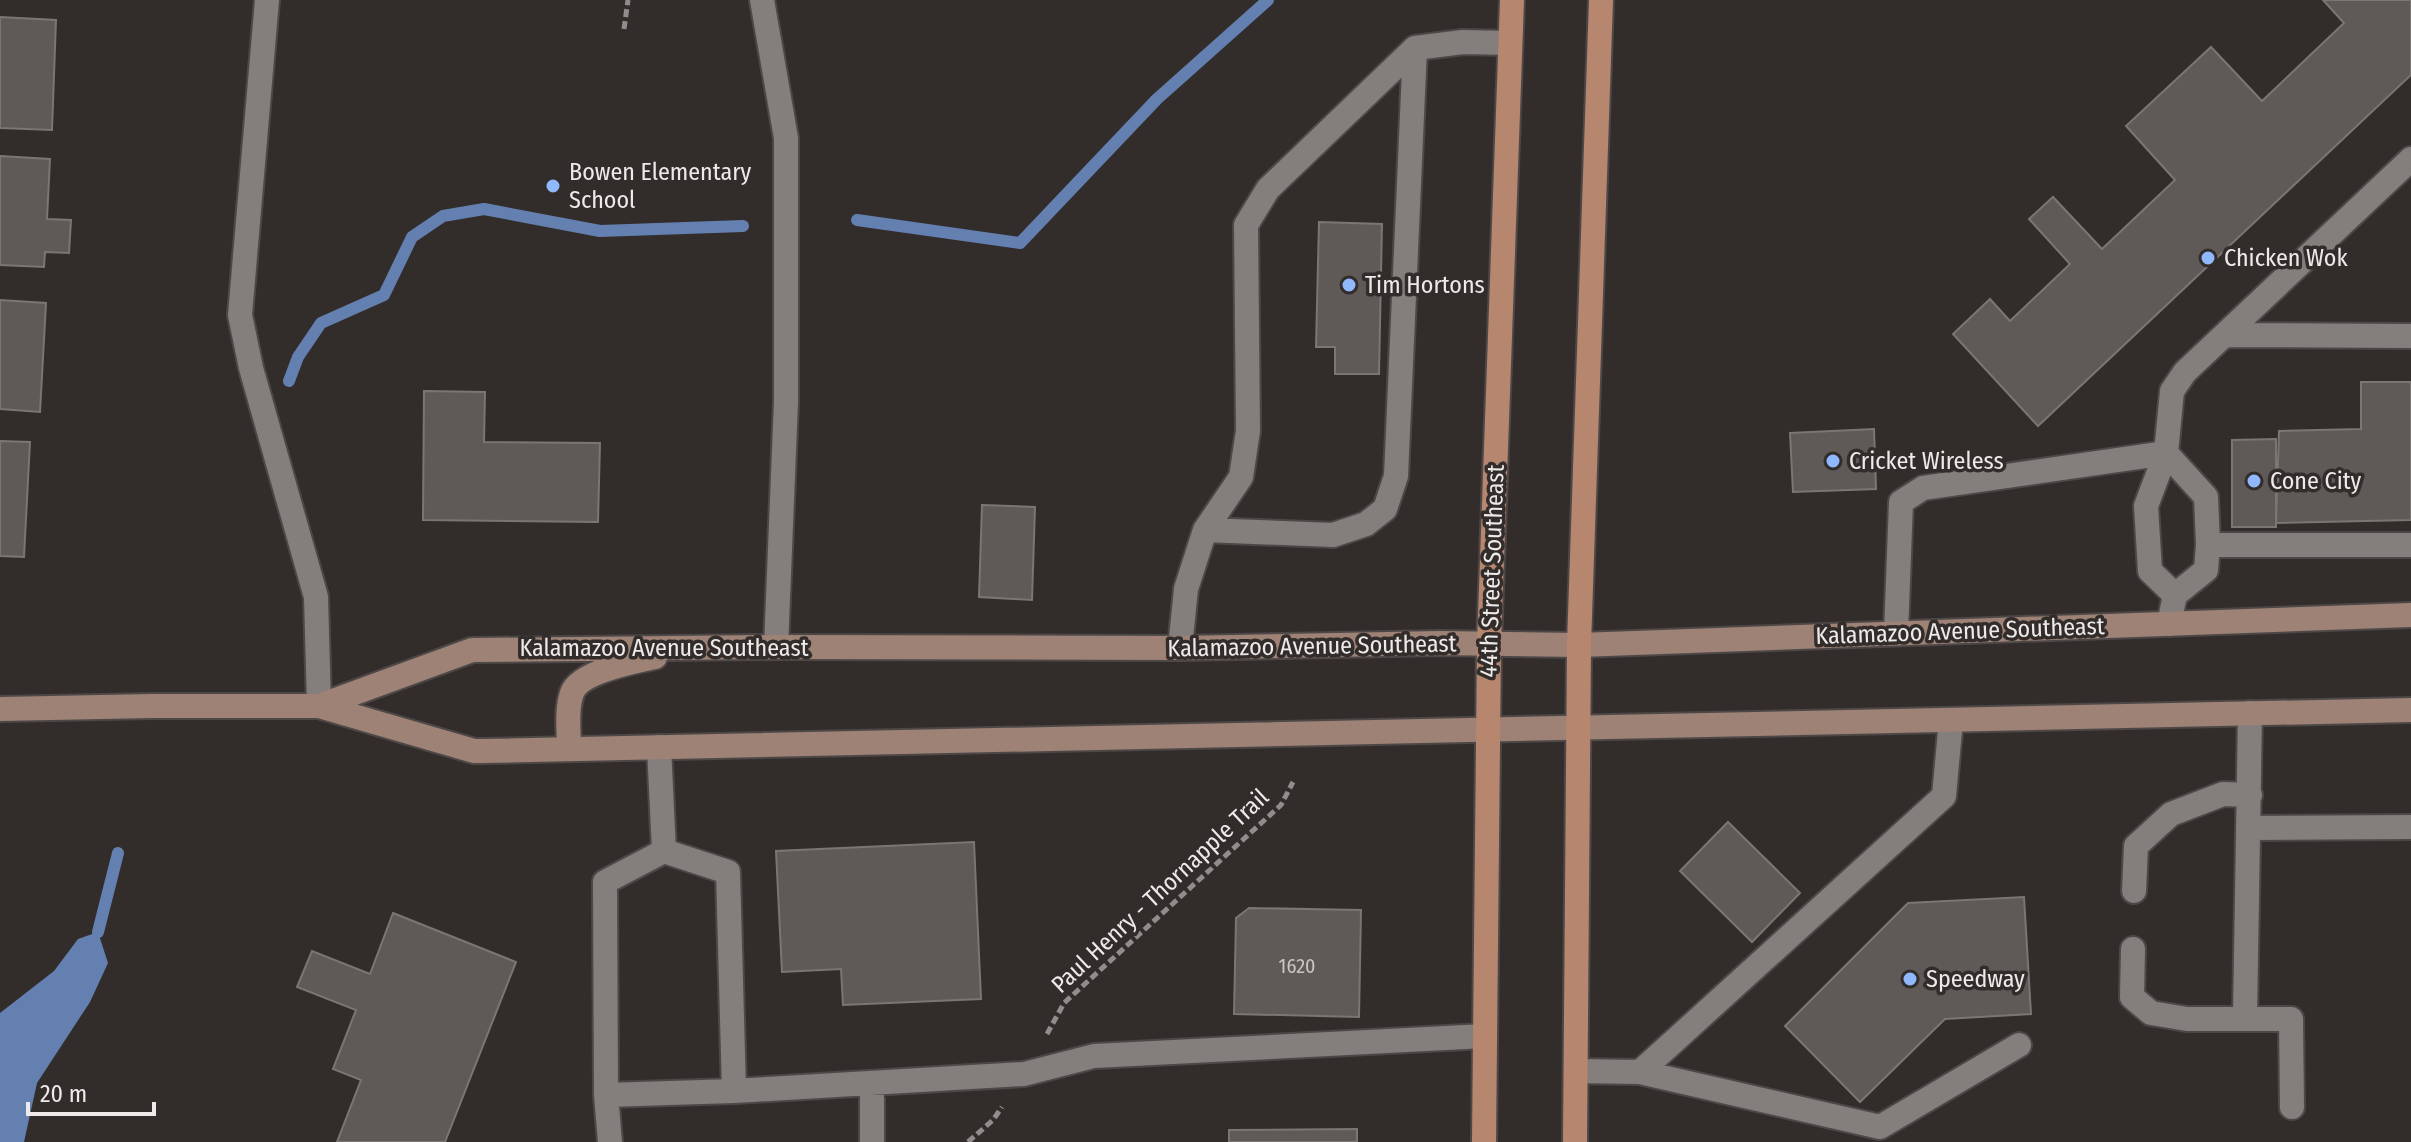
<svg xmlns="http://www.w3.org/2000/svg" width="2411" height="1142" viewBox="0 0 2411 1142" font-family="'Fira Sans Condensed',sans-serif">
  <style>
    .water { fill: #6380b1 }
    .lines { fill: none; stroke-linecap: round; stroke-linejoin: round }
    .stream { stroke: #6380b1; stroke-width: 12 }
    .building { fill: #5f5a57; stroke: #7b7673; stroke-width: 2 }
    .lane-casing { stroke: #4d4847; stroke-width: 28 }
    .secondary-casing { stroke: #4d4847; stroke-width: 28 }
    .primary-casing { stroke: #4d4847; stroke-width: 28 }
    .path { stroke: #918d8c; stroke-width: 5; stroke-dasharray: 8 4; stroke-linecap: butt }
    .lane { stroke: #847e7c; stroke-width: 24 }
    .secondary { stroke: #9d8275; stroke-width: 24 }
    .primary { stroke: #b6866e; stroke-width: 24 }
    .poi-dot { fill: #8fb8fd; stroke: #322d2b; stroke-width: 3 }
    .labels { text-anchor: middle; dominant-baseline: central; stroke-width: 7; stroke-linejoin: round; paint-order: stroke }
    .number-label { font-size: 20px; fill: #cac6c4 }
    .poi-label { font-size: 24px; fill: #edeae9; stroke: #322d2b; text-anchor: start }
    .street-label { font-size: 24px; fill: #edeae9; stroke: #322d2b }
  </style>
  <rect width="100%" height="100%" fill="#322d2b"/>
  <path class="water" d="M98 932 108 963 90 1002 37 1083 24 1142H0V1013L54 971 78 939Z"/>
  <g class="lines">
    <path class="stream" d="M857 220 1020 243 1157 99 1268 0
      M289 381 298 357 321 323 384 295 412 237 443 216 484 209 600 231 743 226
      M98 932 118 853"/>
  </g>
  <path class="building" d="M2323 0H2411V75L2038 426 1953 334 1990 299 2010 321 2070 264 2029 219 2053 197 2102 249 2175 180 2126 126 2211 47 2262 101 2344 23Z
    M0 17 56 20 52 130 0 128Z
    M0 156 50 159 47 219 71 220 69 253 45 252 44 267 0 265Z
    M1319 222 1382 224 1379 374H1335V347H1316Z
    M0 300 46 303 40 412 0 409Z
    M2361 382H2411V520L2276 523 2279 431 2361 429Z
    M424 391 485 392 484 442 600 443 598 522 423 520Z
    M1874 429 1876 489 1793 492 1790 433Z
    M2276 439V527H2232V440Z
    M0 441 30 442 24 557 0 556Z
    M982 505 1035 507 1032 600 979 597Z
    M1728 822 1800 893 1752 942 1680 871Z
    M974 842 981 999 843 1005 841 969 782 972 776 851Z
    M2024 897 2031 1014 1945 1019 1860 1102 1785 1026 1908 903Z
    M1249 908 1361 910 1359 1017 1234 1014 1236 918Z
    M393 913 516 962 445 1142H337L361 1080 333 1069 356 1010 297 987 312 951 370 974Z
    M1357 1129V1142H1229V1130Z"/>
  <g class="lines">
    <g class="lane-casing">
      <path id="lane" d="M267 0 240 315 251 368 316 597 319 706
        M762 0 786 138V402L776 647
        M2225 335 2411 336
        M1205 530 1333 535 1366 524 1385 509 1396 476 1415 48
        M2208 545H2411
        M2169 624 2175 595 2206 570 2208 545 2206 497 2166 453 2146 506 2150 571 2175 595
        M1896 633 1901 502 1923 488 2166 453 2172 391 2185 372 2411 159
        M1180 648 1186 589 1205 530 1241 477 1248 431 1246 225 1268 189 1415 48 1463 42 1510 43
        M659 747 664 851 728 872 734 1091 606 1095 605 882 664 851
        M2249 828 2411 827
        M2134 891 2136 846 2171 814 2223 794 2250 795
        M2133 949 2132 997 2151 1013 2187 1019H2291L2292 1107
        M2245 1018 2250 713
        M1576 1071 1640 1072 1944 796 1951 720
        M1640 1072 1880 1127 2019 1045
        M872 1083V1142
        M734 1091 1024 1074 1094 1056 1485 1036
        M606 1095 610 1142"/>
    </g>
    <g class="secondary-casing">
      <path id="secondary" d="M319 706 472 650 776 647 1180 648 1440 643 1579 645 2411 615
        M0 709 152 706H319L474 751H482L2411 710
        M569 749C569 731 566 710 572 693 579 672 635 661 655 657"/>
    </g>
    <g class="primary-casing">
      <path id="primary" d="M1484 1142 1489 644 1512 0
        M1575 1142 1579 645 1601 0"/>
    </g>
    <path class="path" d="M624 29 628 0
      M1047 1034 1064 1003 1281 805 1293 782
      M968 1142 993 1120 1002 1107"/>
    <use href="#lane" class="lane"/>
    <use href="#secondary" class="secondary"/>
    <use href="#primary" class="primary"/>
  </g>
  <g class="poi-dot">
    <circle cx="553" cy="186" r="8"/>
    <circle cx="2208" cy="258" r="8"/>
    <circle cx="1349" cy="285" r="8"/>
    <circle cx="1833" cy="461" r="8"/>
    <circle cx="2254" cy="481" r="8"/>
    <circle cx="1910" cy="979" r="8"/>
  </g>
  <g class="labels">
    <g class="number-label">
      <text x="1297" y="966">1620</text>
    </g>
    <g class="poi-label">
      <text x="569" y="172">Bowen Elementary<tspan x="569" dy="28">School</tspan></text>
      <text x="2224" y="258">Chicken Wok</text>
      <text x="1365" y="285">Tim Hortons</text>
      <text x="1849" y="461">Cricket Wireless</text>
      <text x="2270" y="481">Cone City</text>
      <text x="1926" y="979">Speedway</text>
    </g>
    <g class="street-label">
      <text transform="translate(1492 571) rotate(-88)">44th Street Southeast</text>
      <text transform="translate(1960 631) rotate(-2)">Kalamazoo Avenue Southeast</text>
      <text transform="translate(1312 646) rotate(-1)">Kalamazoo Avenue Southeast</text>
      <text x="664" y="648">Kalamazoo Avenue Southeast</text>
      <text transform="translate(1160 891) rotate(-43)">Paul Henry - Thornapple Trail</text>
    </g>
  </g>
  <path d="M28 1102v12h126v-12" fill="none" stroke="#edeae9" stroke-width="4"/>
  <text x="40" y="1102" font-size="24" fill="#edeae9" stroke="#322d2b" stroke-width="6" paint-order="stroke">20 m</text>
</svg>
